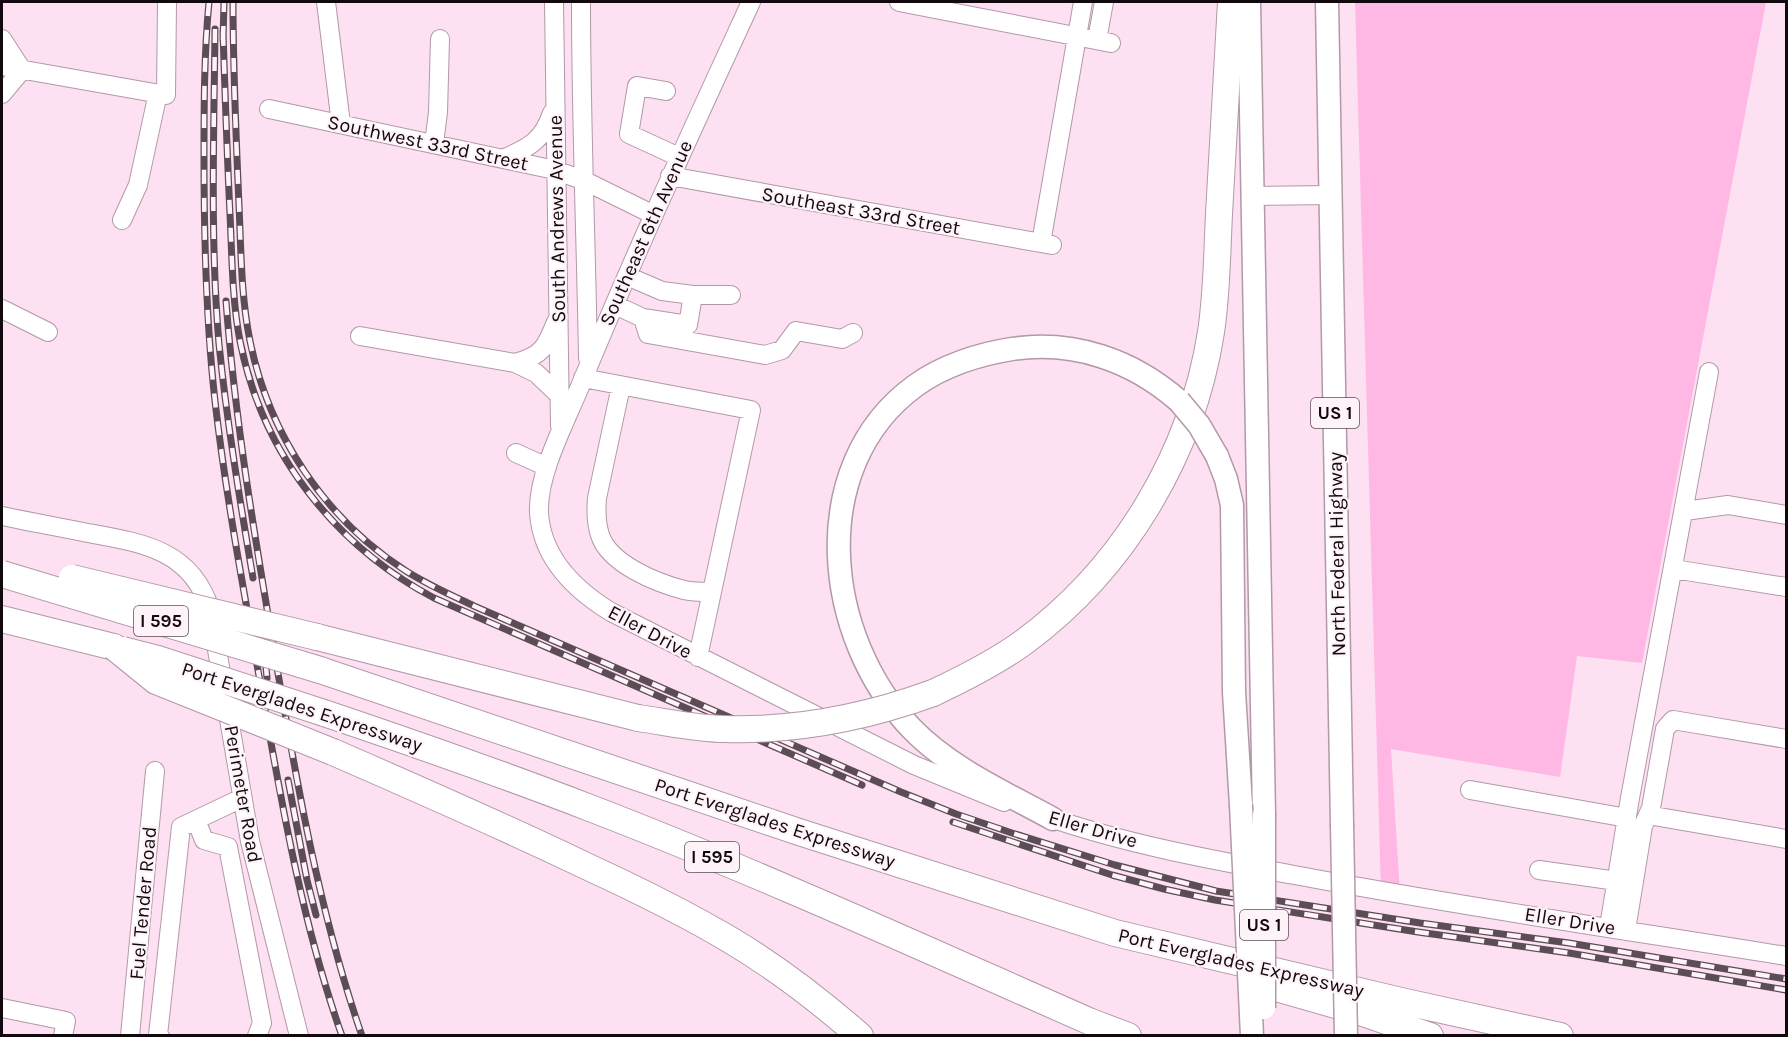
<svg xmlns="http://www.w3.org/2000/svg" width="1788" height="1037" viewBox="0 0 1788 1037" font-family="Karla,sans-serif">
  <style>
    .green { fill: #ffb7e4 }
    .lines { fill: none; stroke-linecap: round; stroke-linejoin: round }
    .minor-casing { stroke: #b398a9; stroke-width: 20 }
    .major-casing { stroke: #b398a9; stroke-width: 25 }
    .highway-casing { stroke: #b398a9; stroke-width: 28 }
    .minor { stroke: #fff; stroke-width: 18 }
    .major { stroke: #fff; stroke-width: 22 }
    .highway { stroke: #fff; stroke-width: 26 }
    .rail-casing { stroke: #5b4c55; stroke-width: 7 }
    .rail { stroke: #fff3fa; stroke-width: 4.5; stroke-dasharray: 14; stroke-linecap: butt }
    .major-bridge-casing { stroke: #b398a9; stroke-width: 25; stroke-linecap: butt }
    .highway-bridge-casing { stroke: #b398a9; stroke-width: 28; stroke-linecap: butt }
    .major-bridge { stroke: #fff; stroke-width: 22 }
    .highway-bridge { stroke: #fff; stroke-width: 26 }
    .labels { text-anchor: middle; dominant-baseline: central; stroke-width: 4.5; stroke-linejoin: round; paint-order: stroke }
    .shield { fill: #fff3fa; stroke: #594f55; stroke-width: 1.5 }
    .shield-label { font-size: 18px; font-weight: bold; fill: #12090e }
    .street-label { font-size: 20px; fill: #12090e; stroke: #fff3fa }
  </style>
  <rect width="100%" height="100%" fill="#fde0f1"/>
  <path class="green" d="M1355 2H1766L1642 663 1577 656 1560 777 1391 749 1400 894 1381 891Z"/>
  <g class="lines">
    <g class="minor-casing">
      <path id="minor" d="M326 2 341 124
        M554 2 560 426
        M581 2C581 120 586 239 588 358
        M751 2C693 128 634 255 581 384 566 421 537 474 539 513 542 558 575 590 611 612L914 765 1004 802
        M899 2 1111 43
        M2 39 22 70
        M1097 40 1104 2
        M2 66 166 95 167 2
        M666 91 637 86 629 134 679 157
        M2 94 22 70
        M269 109 555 170 585 181 654 215
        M434 144 438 112 440 39
        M505 158C530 147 543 140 552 113
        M670 176 1052 245
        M1252 196 1331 195
        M122 220 138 185 158 93
        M1041 243 1083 2
        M627 276 662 291 693 295H731
        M615 305 643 318 688 325 693 295
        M2 309 48 332
        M643 318 648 334 765 355 782 350 796 331 842 339 853 333
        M360 336 515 363 536 373 559 395
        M515 363C542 356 546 347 556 322
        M583 378 751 410 698 657
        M621 386 597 498C596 510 596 523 600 535 609 564 657 583 684 590 692 592 702 592 712 592
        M516 453 547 467
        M1685 511 1728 505 1786 515
        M2 516C30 522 59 527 88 533 143 543 191 550 210 609L250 841 299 1036
        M1674 569 1786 587
        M1470 790 1627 818
        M1042 815C1130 846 1224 862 1316 879 1472 908 1630 931 1786 956
        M1648 815 1786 839
        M196 820 204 840 228 847 262 1023 257 1036
        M1539 870 1617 881
        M1609 927 1630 798 1709 372
        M1626 930 1643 826 1651 808 1665 729 1673 720 1786 739
        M2 1008 66 1021 63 1036
        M130 1036 155 771
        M160 1036 158 1035 181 827 242 798"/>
    </g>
    <g class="major-casing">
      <path id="major" d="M1249 2 1264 815
        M1327 2 1342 824
        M1217 456 1226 479 1232 505 1234 692 1241 805
        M1053 819C1004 792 951 769 912 729 824 639 804 467 915 386 942 366 979 354 1012 349 1074 340 1132 360 1179 401"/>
    </g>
    <g class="highway-casing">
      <path id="highway" d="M2 619 114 647
        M317 637 638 718
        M320 670 799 832 1115 933 1401 1001 1560 1036
        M933 693C965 678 995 663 1024 642 1124 568 1192 454 1211 332 1217 293 1217 253 1219 214 1223 143 1227 72 1231 2
        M324 713C413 743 502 774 590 808 759 873 925 949 1091 1022L1128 1036
        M333 752C418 789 503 826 586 866 636 889 685 913 732 941 777 968 820 1001 860 1036
        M1266 985 1360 1012 1430 1036"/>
    </g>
    <use href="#minor" class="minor"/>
    <use href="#major" class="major"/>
    <use href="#highway" class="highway"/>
    <g class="rail-casing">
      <path id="rail" d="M209 2C204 54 204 107 204 159 204 240 206 321 215 401 226 497 244 592 261 687 282 805 302 923 342 1036
        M233 2C233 70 236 137 239 205 241 250 241 297 250 341 269 435 325 519 406 571 428 585 451 595 474 606L901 792 956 814 1012 833 1115 865 1216 891 1420 923 1569 943 1786 979
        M215 29C214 134 210 239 219 344 227 423 240 501 253 578
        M223 32C225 92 227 153 230 214 232 256 232 299 240 341 262 453 334 545 434 598L862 785
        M223 40 224 2
        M226 301C235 421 255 538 275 656 297 784 319 912 362 1036
        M263 634 267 678
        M288 780 307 880 316 915
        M953 822 1112 875 1164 889 1215 900 1418 932 1569 953 1786 990"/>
    </g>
    <use href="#rail" class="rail"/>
    <g class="major-bridge-casing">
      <path id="major-bridge" d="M1179 401 1199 425 1217 456
        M1241 805 1252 1036
        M1264 815V1008
        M1342 824 1346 1036"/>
    </g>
    <g class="highway-bridge-casing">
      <path id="highway-bridge" d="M2 574 320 670
        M72 578 317 637
        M114 647 156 681 333 752
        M123 650 158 659 324 713
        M638 718C667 722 697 729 725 729 796 731 867 717 933 693"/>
    </g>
    <use href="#major-bridge" class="major-bridge"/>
    <use href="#highway-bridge" class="highway-bridge"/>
  </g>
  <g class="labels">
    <g class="shield">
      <rect x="1311" y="398" width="48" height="30" rx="4.5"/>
      <rect x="134" y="606" width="54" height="30" rx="4.5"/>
      <rect x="685" y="842" width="54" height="30" rx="4.5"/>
      <rect x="1240" y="910" width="48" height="30" rx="4.5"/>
    </g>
    <g class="shield-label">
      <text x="1335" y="413">US 1</text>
      <text x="161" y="621">I 595</text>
      <text x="712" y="857">I 595</text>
      <text x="1264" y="925">US 1</text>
    </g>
    <g class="street-label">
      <text transform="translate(428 143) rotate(12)">Southwest 33rd Street</text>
      <text transform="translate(861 211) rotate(10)">Southeast 33rd Street</text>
      <text transform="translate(557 219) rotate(-91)">South Andrews Avenue</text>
      <text transform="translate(646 233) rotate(-66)">Southeast 6th Avenue</text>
      <text transform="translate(1337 554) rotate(-91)">North Federal Highway</text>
      <text transform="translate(650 632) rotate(28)">Eller Drive</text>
      <text transform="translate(302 707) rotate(18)">Port Everglades Expressway</text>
      <text transform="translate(243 794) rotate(80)">Perimeter Road</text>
      <text transform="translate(775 823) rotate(18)">Port Everglades Expressway</text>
      <text transform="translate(1093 829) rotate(16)">Eller Drive</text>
      <text transform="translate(143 903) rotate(-85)">Fuel Tender Road</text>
      <text transform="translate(1570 921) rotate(9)">Eller Drive</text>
      <text transform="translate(1241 963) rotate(13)">Port Everglades Expressway</text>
    </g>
  </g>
  <rect width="1788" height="1037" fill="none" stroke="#12090e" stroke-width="6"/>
</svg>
